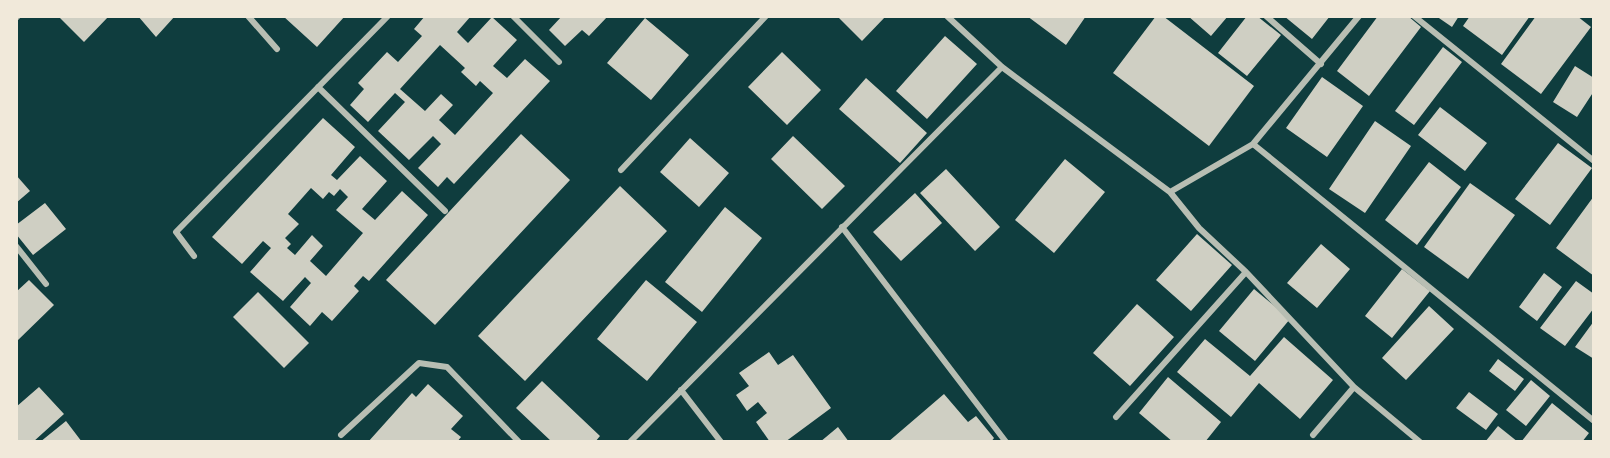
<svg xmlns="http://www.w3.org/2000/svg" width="1610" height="458" viewBox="0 0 1610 458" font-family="'IBM Plex Sans',sans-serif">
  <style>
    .building { fill: #cfcfc3; fill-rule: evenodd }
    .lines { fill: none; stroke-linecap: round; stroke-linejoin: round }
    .minor { stroke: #b8beb3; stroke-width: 6 }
  </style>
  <rect width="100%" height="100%" fill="#0f3d3e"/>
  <path class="building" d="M58 16H109L84 42Z
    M138 16H175L156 37Z
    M283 16H345L317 47Z
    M425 16H471L457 32 468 43 492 17 517 40 493 66 507 78 525 59 550 81 454 184 447 177 438 187 418 168 441 144 433 136 409 160 378 131 405 102 395 93 368 122 350 105 364 89 358 83 387 52 398 62 422 36 414 29ZM440 45 465 68 461 72 476 86 480 81 493 93 455 135 439 120 453 105 441 94 425 111 400 89Z
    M562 16H608L589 36 582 30 565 46 549 30Z
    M837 16H886L862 41Z
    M1027 16H1086L1066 45Z
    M1156 16H1163L1254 86 1209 146 1113 73Z
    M1188 16H1228L1211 36Z
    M1247 16H1257L1281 35 1247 76 1218 53Z
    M1284 16H1330L1312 39Z
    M1378 16H1408L1421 27 1369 96 1337 71Z
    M1436 16H1459L1452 27Z
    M1470 16H1530L1502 55 1463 26Z
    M1536 16H1577L1591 27 1541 94 1501 64Z
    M645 18 689 55 651 100 607 63Z
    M945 36 977 64 927 119 896 91Z
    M1443 47 1462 62 1414 125 1395 111Z
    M782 52 821 90 787 125 748 87Z
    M1575 66 1594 78V91L1577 117 1553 102Z
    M1322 77 1363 106 1327 157 1286 128Z
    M866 78 927 133 900 163 839 109Z
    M1440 107 1487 143 1465 171 1418 135Z
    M323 118 355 147 331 175 337 180 360 156 387 181 362 209 375 220 402 191 428 215 369 281 363 276 354 286 359 291 332 321 322 312 310 326 290 307 311 283 305 277 283 301 250 272 271 248 263 241 242 264 212 237ZM311 188 323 199 329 192 334 196 340 189 348 197 336 210 363 233 326 276 310 261 323 246 312 235 295 255 287 248 291 244 285 238 299 224 288 214Z
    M1375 121 1411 146 1365 213 1329 189Z
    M521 134 570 180 435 325 386 280Z
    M793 136 845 186 822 209 771 159Z
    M690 138 729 173 699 207 660 172Z
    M1558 143 1592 168 1550 225 1515 199Z
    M1065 159 1105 192 1054 253 1015 220Z
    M1429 162 1461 187 1417 245 1385 220Z
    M946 169 1000 227 975 251 920 193Z
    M16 175 30 191 16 203Z
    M1470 183 1515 215 1468 279 1424 247Z
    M620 186 667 231 525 381 478 336Z
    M915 193 942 223 901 261 873 232Z
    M1594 196V276L1556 248Z
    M45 203 66 229 33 255 16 234V225Z
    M725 207 762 238 702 312 665 282Z
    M1197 234 1232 265 1191 311 1156 280Z
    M1321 244 1350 269 1317 308 1287 283Z
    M1402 269 1430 291 1392 338 1365 316Z
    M1544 273 1562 287 1537 321 1519 307Z
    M29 280 54 305 16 342V292Z
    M646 280 697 322 647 381 597 339Z
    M1576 281 1594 294V308L1565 346 1540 328Z
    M1254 289 1290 319 1255 361 1219 331Z
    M258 292 309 343 284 368 233 317Z
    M1137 304 1174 337 1130 386 1093 353Z
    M1429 306 1454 329 1406 380 1382 358Z
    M1594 321V359L1575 347Z
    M1284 337 1333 380 1300 419 1259 383 1231 417 1177 372 1205 339 1250 376Z
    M769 352 778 365 793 355 831 408 785 442H770L756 422 767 413 758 402 747 411 736 395 749 386 739 373Z
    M1498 359 1524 379 1515 391 1489 371Z
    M1168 377 1221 422 1205 442H1173L1139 413Z
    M1531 380 1550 396 1526 426 1506 410Z
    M542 381 600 436 595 442H552L516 408Z
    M428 384 463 416 451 429 461 437 457 442H368L412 393 416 397Z
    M39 387 64 414 33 442H16V407Z
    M1469 392 1498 414 1486 430 1456 408Z
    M944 394 968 422 976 416 994 438 991 442H888Z
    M1552 403 1589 433 1582 442H1521Z
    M66 421 82 442H40Z
    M1498 426 1518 442H1485Z
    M838 427 849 442H820Z"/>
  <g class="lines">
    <path class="minor" d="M248 16 277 49
      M513 16 559 62
      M947 16 1002 67 1170 192 1199 228 1246 272 1354 387 1420 442
      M1266 16 1321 64
      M1414 16 1594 161
      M16 18 18 16
      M318 87 445 211
      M1253 144 1594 421
      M621 170 766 16
      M1170 192 1253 144 1359 16
      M842 227 1006 442
      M16 246 46 284
      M194 256 176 232 388 16
      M681 390 721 442
      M1116 417 1246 272
      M341 435 419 363 447 367 519 442
      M1313 435 1354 387
      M630 442 1002 67"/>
  </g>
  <rect width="1610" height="458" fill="none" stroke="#f1e9da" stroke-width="36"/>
</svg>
